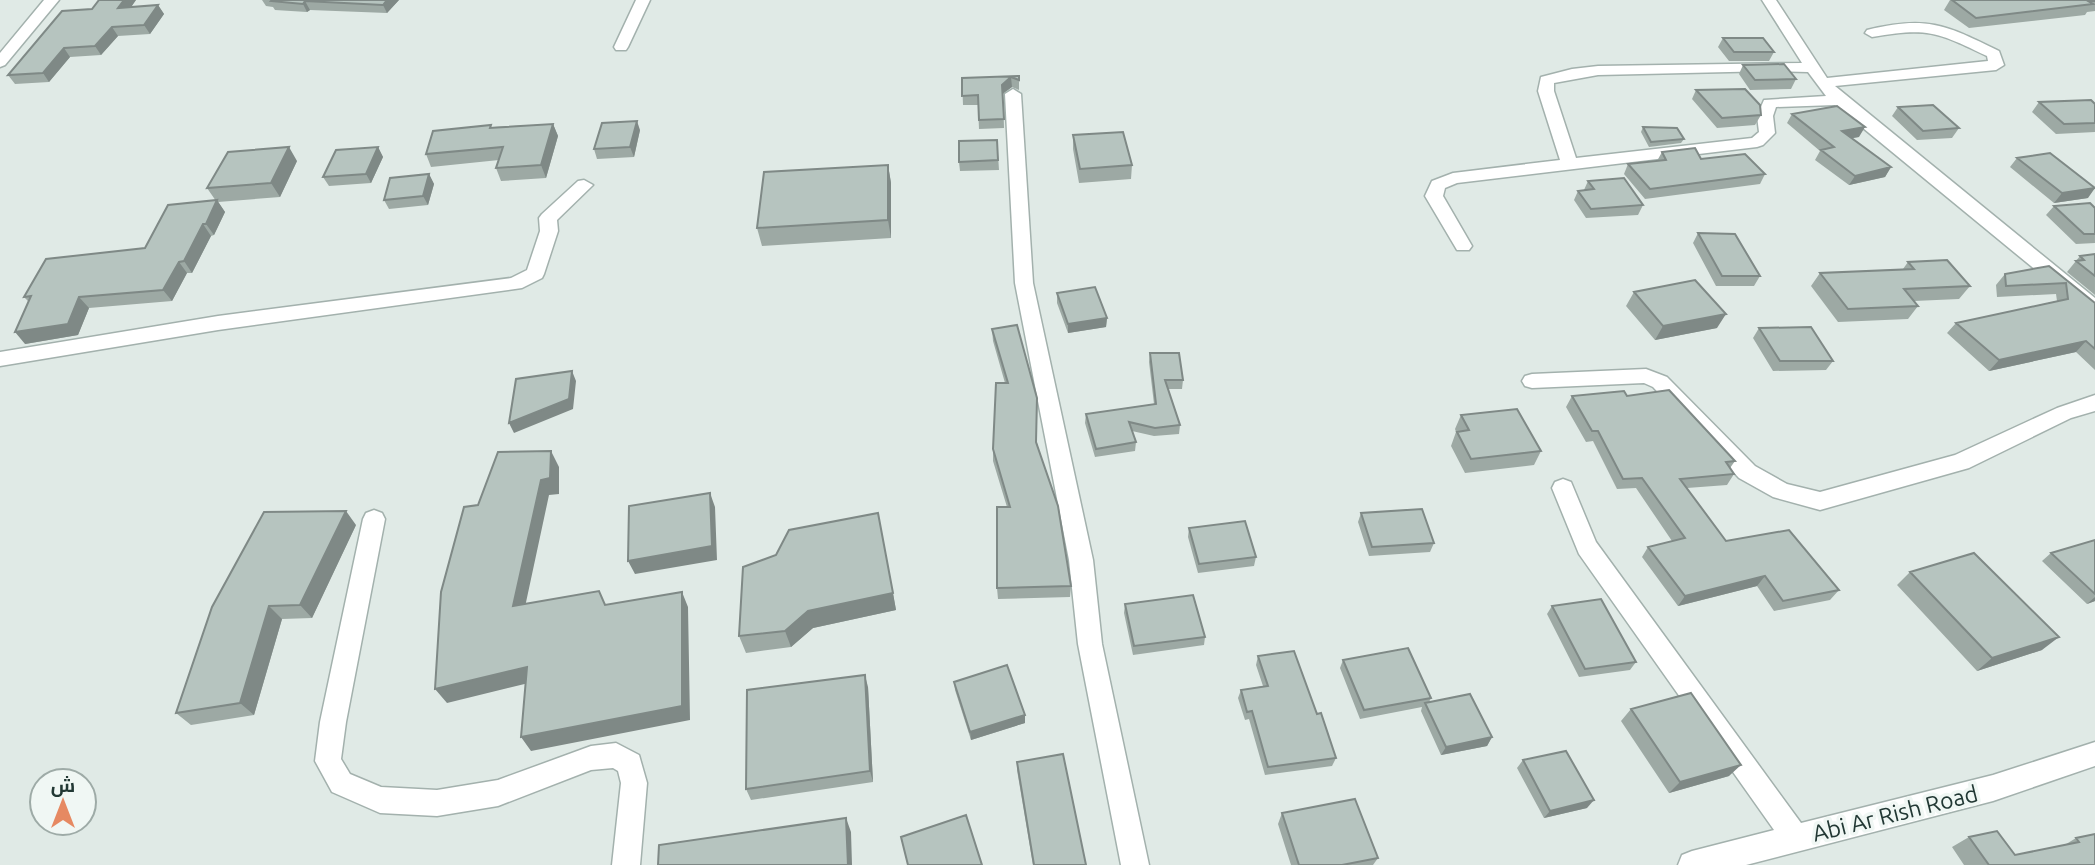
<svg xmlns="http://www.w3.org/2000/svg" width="2095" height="865" viewBox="0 0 2095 865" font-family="Ubuntu,Cairo,sans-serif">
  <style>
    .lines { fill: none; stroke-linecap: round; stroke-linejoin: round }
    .minor-casing { stroke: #a3b1ad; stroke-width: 3 }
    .minor { fill: #fff; fill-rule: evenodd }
    .wall { fill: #9da9a4 }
    .shaded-wall { fill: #7f8986 }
    .building { fill: #b6c4bf; stroke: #7f8986; stroke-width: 2 }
    .labels { text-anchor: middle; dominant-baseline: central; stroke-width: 7; stroke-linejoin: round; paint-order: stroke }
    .near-street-label { font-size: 23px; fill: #223834; stroke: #f0f7f4 }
  </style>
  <rect width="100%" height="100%" fill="#e0eae6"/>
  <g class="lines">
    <g class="minor-casing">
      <path id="minor" d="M44 0H59L5 65 0 67V53Z
        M636 0H650L628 47 626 50H616L614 47Z
        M1762 0H1776L1827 78 1988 61 1987 56C1937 32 1928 27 1872 37L1865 33 1867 30C1927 15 1946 25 1999 51L2004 65 1996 70 1835 86 2095 298V314L2088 313 1835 105 1776 107 1773 116 1775 133 1763 145 1757 147 1457 183 1445 188 1443 196 1472 246 1469 250H1457L1425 196 1432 181 1453 173 1560 160 1538 91 1541 77 1572 69 1598 66 1802 63ZM1773 71 1808 72 1826 96 1764 100 1757 116 1759 132 1752 138 1576 158 1554 91V83L1598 75Z
        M1013 89 1021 94 1033 283 1093 560 1102 644 1149 865H1121L1078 644 1069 560 1015 283 1005 94Z
        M584 180 593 185 557 220 558 231 544 274 542 278 522 288 218 330 0 366V352L218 316 511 278 527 270 540 231 539 218 542 214 578 181Z
        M1646 369 1667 377 1755 466 1787 484 1820 492 1955 455 2057 408 2095 395V411L2071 418 1969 468 1820 510 1773 497 1739 478 1653 387 1644 383 1532 388 1525 386 1522 381 1525 376 1532 374Z
        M1563 479 1571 482 1596 542 1801 823 1993 775 2095 742V766L1993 801 1746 865H1678L1682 855 1692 851 1774 830 1579 554 1552 488 1555 482Z
        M374 510 382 513 385 519 346 722 341 759 350 774 381 787 437 790 498 780 591 746 616 743 639 755 647 783 640 865H612L621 783 618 771 613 768 591 770 498 806 437 816 380 813 332 792 315 761 320 722 363 519 366 513Z"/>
    </g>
    <use href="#minor" class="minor"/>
  </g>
  <path class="wall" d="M136 0 131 7 158 5 164 14 150 34 118 36 101 55 70 57 49 82 15 84 8 75 92 9Z
    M262 0H399L387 13 310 10 307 12 275 10 273 7 266 6Z
    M1950 0H2095V11L2087 12 2085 15 1969 28 1944 10Z
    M1723 38 1774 52 1769 61H1729L1718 47Z
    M1743 65 1796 79 1791 89 1750 90 1739 74Z
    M1019 76V90L1012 87 1003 94 1004 128 979 129 978 105H963L962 78Z
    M1696 90 1761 115 1755 125 1717 128 1692 99Z
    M2039 102 2095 104V132L2056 134 2032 112Z
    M1898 107 1959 128 1952 138 1917 140 1892 116Z
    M1792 114 1859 137 1851 138 1891 167 1885 177 1849 185 1815 160 1820 151 1787 123Z
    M553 124 558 136 546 178 501 181 496 168 499 160 431 167 426 154 492 127Z
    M1643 127 1684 139 1681 143 1649 147 1641 132Z
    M640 130 634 157 597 159 594 149Z
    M1073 135 1132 165 1131 179 1079 183 1073 149Z
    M997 140 999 170 960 171 959 162Z
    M378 147 383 157 371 183 329 186 323 177Z
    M1662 152 1701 159 1765 174 1760 184 1645 199 1624 174 1628 164 1657 161Z
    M2017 158 2088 198 2054 203 2010 167Z
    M297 161 280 197 218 202 225 212 214 235 211 236 192 273H187L172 301 89 308 78 335 25 344 29 302 24 297 145 248 216 201 207 188Z
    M888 165 891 183V238L762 246 757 228Z
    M429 174 434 184 428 205 389 209 384 200Z
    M1588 181 1643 205 1638 215 1586 218 1574 200 1578 191 1584 190Z
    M2054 206 2095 208V243L2076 244 2046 215Z
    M1698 233 1760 276 1754 286H1716L1693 243Z
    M2095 254V295L2067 272 2080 256Z
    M1908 262 1970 286 1959 299 1914 301 1918 306 1908 319 1838 322 1811 286 1820 273 1903 269Z
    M2049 266 2095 303V370L2076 352 1989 371 1947 333 1956 323 2057 301 2056 294 1997 297 1996 285 2005 274Z
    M1634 292 1717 328 1655 340 1626 306Z
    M1057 293 1107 318 1106 327 1068 333 1057 303Z
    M1759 328 1833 361 1826 370 1773 371 1753 338Z
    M992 329 1037 443 1071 586 1070 597 998 599 997 588 1007 507 993 461V449L1005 383 993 341Z
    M1150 353 1183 380 1182 389H1168L1180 425 1179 434 1154 436 1132 431 1136 442 1135 451 1095 457 1085 423 1086 414 1154 404 1149 362Z
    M1572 396H1627L1735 461 1730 468 1734 474 1727 485 1687 488 1726 541 1839 590 1830 600 1774 611 1757 586 1678 606 1642 557 1648 547 1672 541 1636 488 1617 489 1593 441 1586 442 1566 407Z
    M1461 415 1541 451 1534 465 1465 473 1451 446 1456 432 1455 429Z
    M878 513 896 610 813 628 791 647 746 653 739 636 776 555Z
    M1361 513 1434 543 1430 552 1369 556 1358 522Z
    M356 525 312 618 282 619 254 715 191 725 176 713 212 607Z
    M1189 528 1256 557 1254 566 1198 573 1188 537Z
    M2095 540V601L2087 604 2042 561 2051 553Z
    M1910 572 2042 650 1977 671 1897 585Z
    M1125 604 1205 637 1204 645 1133 655 1124 613Z
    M1552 606 1636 662 1630 670 1579 677 1547 614Z
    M1258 656 1317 714 1336 758 1332 766 1265 775 1249 719 1245 720 1238 698 1241 690 1263 686 1256 665Z
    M1343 660 1431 698 1429 702 1492 737 1487 746 1441 755 1421 711 1422 707 1360 719 1340 668Z
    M954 682 1025 715V723L971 740 955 690Z
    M868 687 873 782 751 800 746 789Z
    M1631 709 1729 776 1669 793 1621 721Z
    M1523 760 1587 808 1544 818 1517 768Z
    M1017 762 1086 865H1033L1017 770Z
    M1282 813 1378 858 1373 865H1291L1278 824Z
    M1969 837 2015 855 2063 846 2076 838 2095 865H1964L1952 847Z"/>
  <path class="shaded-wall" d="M124 0H136L124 17 118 8Z
    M387 0H399L387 13 383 5Z
    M305 1 310 10 307 12 303 4Z
    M158 5 164 14 150 34 144 25Z
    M112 27 118 36 101 55 95 46Z
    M64 48 70 57 49 82 43 73Z
    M1011 77 1012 87 1002 94V85Z
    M637 121 640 130 634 157 630 147Z
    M553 124 558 136 546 178 541 165Z
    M1865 127 1859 137 1836 141 1842 131Z
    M289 147 297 161 280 197 271 183Z
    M378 147 383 157 371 183 366 174Z
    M888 165 891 183V238L888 220Z
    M1891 167 1885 177 1849 185 1855 176Z
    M429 174 434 184 428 205 423 196Z
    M2095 188 2088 198 2054 203 2062 193Z
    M217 200 225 212 214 235 206 224Z
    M203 224 211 236 192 273 184 261Z
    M179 262 187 273 172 301 163 290Z
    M79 297 89 308 78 335 25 344 15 332Z
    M1726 314 1717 328 1655 340 1663 326Z
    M1107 318 1106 327 1068 333V324Z
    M2086 341 2076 352 1989 371 1999 360Z
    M572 371 576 381 573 409 514 433 509 423Z
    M551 451 559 467V494L549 495 522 621 513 606 541 480Z
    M710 493 715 507 717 560 635 574 628 561Z
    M346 511 356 525 312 618 300 605Z
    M1765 576 1757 586 1678 606 1685 596Z
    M682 592 688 607 690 720 531 751 521 737Z
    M893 593 896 610 813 628 791 647 785 631 808 611Z
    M2095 597V601L2087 604Z
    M269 606 282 619 254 715 240 703Z
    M2059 637 2042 650 1977 671 1992 658Z
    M527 667 537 681 447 703 435 689Z
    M865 675 868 687 873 782 870 771Z
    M1025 715V723L971 740 970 732Z
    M1492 737 1487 746 1441 755 1446 747Z
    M1741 765 1729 776 1669 793 1680 782Z
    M1594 800 1587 808 1544 818 1550 811Z
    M846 818 851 832 852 865H848Z"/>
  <path class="building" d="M99 0H124L118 8 158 5 144 25 112 27 95 46 64 48 43 73 8 75 62 11 92 9Z
    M272 0H387L383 5 305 1 303 4 271 1Z
    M1952 0H2095V1H2088L2093 4 1976 18Z
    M1723 38H1763L1774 52H1734Z
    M1784 64 1796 79 1755 80 1743 65Z
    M1019 76V80L1011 77 1002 85 1004 119 979 120 978 95 962 96V78Z
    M1745 89 1760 105 1761 115 1722 118 1696 90Z
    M2091 100 2095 104V123L2064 124 2039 102Z
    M1933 105 1959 128 1923 131 1898 107Z
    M1837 106 1865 127 1842 131 1891 167 1855 176 1821 150 1834 147 1792 114Z
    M637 121 630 147 594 149 602 123Z
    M553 124 541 165 496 168 503 147 426 154 433 131 491 125 490 128Z
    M1643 127 1677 128 1684 139 1651 142Z
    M1123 132 1132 165 1080 169 1073 135Z
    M997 140 998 160 959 162V141Z
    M289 147 271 183 207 188 228 152Z
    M378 147 366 174 323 177 336 150Z
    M1695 148 1701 159 1745 154 1765 174 1650 189 1628 164 1666 160 1662 152Z
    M2050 153 2095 188 2062 193 2017 158Z
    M888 165V220L757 228 764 172Z
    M429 174 423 196 384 200 390 178Z
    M1624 178 1643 205 1591 209 1578 191 1594 189 1588 181Z
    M217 200 206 224H203L184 261 179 262 163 290 79 297 68 324 15 332 31 296 24 297 46 259 145 248 168 205Z
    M2090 203 2095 208V234H2084L2054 206Z
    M1698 233 1735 234 1760 276H1722Z
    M2095 254V276L2076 261 2084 260 2080 256Z
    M1947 260 1970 286 1904 289 1918 306 1848 309 1820 273 1914 269 1908 262Z
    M2049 266 2095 303V349L2086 341 1999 360 1956 323 2068 299 2066 283 2006 286 2005 274Z
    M1695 280 1726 314 1663 326 1634 292Z
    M1095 287 1107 318 1068 324 1057 293Z
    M1017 325 1037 398 1036 442 1058 506 1071 586 997 588V507H1010L993 449 996 383H1008L992 329Z
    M1811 327 1833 361H1780L1759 328Z
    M1150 353H1179L1183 380H1165L1180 425 1155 428 1129 422 1136 442 1096 449 1086 414 1156 404Z
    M572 371 569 399 509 423 516 379Z
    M1669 390 1735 461 1726 462 1734 474 1680 479 1726 541 1789 530 1839 590 1783 601 1765 576 1685 596 1648 547 1685 538 1642 478 1623 479 1598 431H1592L1572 396 1624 391 1627 396Z
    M1517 409 1541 451 1471 459 1457 432 1469 430 1461 415Z
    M551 451 550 478 541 480 513 606 599 591 605 605 682 592V706L521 737 527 667 435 689 441 592 464 507 478 505 498 452Z
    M710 493 712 546 628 561 629 506Z
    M1422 509 1434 543 1372 547 1361 513Z
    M346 511 300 605 269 606 240 703 176 713 212 607 264 512Z
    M878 513 893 593 808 611 785 631 739 636 743 567 776 555 789 530Z
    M1245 521 1256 557 1199 564 1189 528Z
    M2095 540V594L2051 553Z
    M1974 553 2059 637 1992 658 1910 572Z
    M1193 595 1205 637 1134 646 1125 604Z
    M1601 599 1636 662 1585 669 1552 606Z
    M1408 648 1431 698 1364 710 1343 660Z
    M1294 651 1317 714 1321 713 1336 758 1268 767 1252 711 1247 712 1241 690 1268 686 1258 656Z
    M1007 665 1025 715 970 732 954 682Z
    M865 675 870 771 746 789 747 690Z
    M1691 693 1741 765 1680 782 1631 709Z
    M1470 694 1492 737 1446 747 1425 703Z
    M1566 751 1594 800 1550 811 1523 760Z
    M1063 754 1086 865H1034L1017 762Z
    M1355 799 1378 858 1342 865H1299L1282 813Z
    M966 815 982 865H908L901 837Z
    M846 818 848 865H658L659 845Z
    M1997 831 2015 855 2079 842 2076 838 2095 834V865H1989L1969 837Z"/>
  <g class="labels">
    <g class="near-street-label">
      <text transform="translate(1895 813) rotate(-14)">Abi Ar Rish Road</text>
    </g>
  </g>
  <g transform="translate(63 802)"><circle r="33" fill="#f0f7f4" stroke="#9eaba7" stroke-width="2"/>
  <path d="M0-5L12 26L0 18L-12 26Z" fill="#e68962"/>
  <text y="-10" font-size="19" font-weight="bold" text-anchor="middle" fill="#223834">ش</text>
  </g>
</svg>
